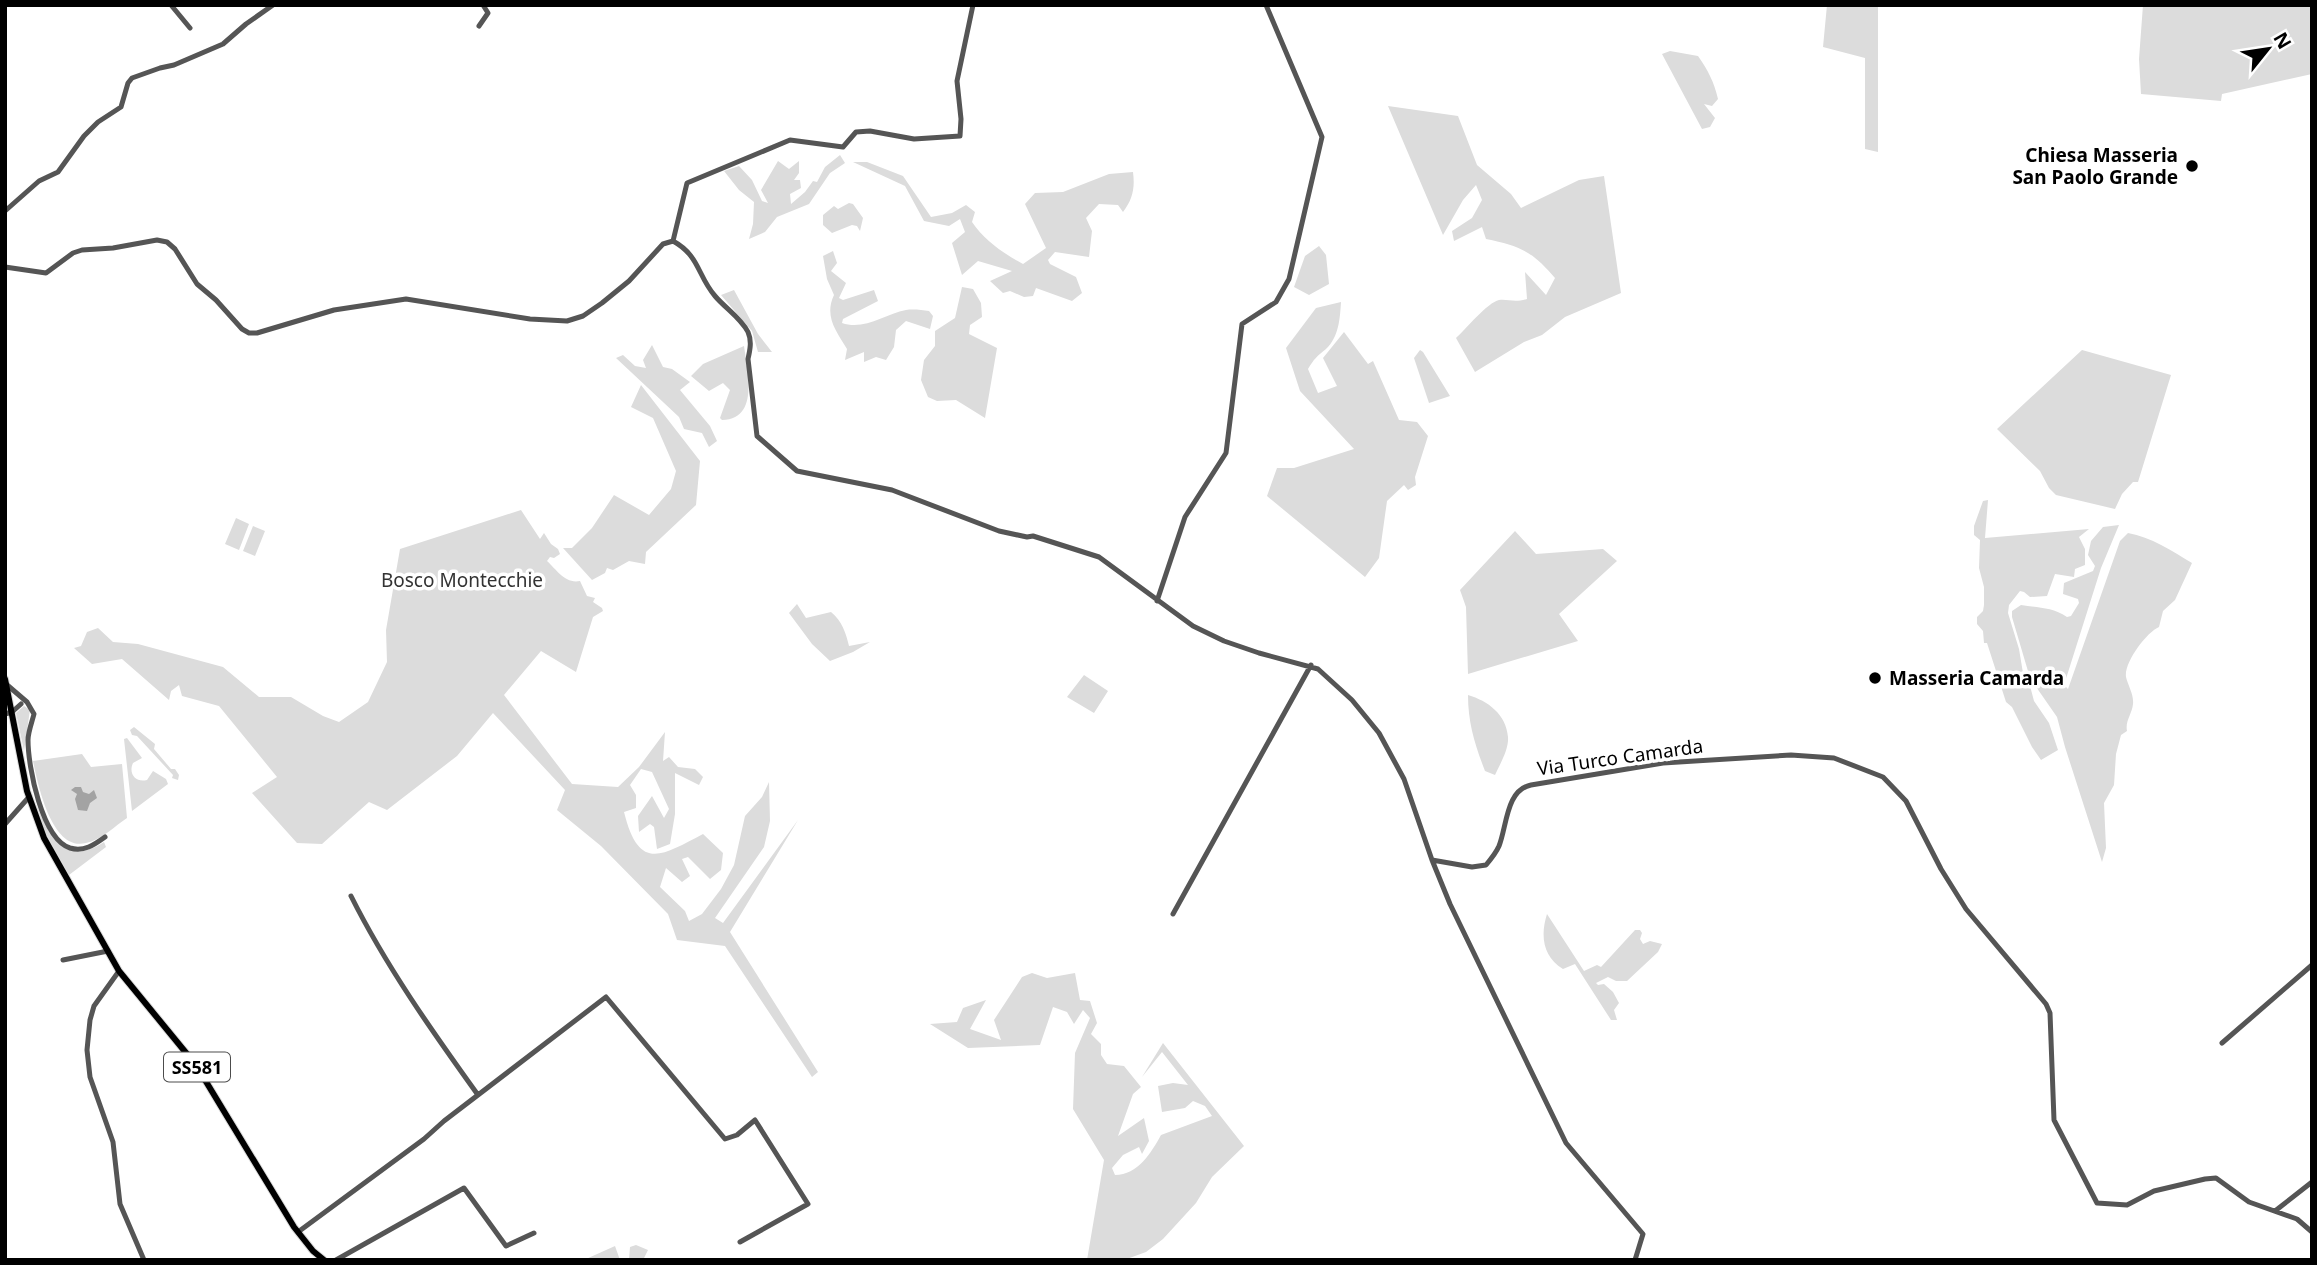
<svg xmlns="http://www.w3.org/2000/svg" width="2317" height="1265" viewBox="0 0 2317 1265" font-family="'Noto Sans',sans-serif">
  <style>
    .green { fill: #dcdcdc }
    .water { fill: #a3a3a3 }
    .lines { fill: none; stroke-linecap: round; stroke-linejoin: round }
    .major-casing { stroke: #dbdbdb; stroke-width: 8 }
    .minor { stroke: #555; stroke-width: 5 }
    .major { stroke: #000; stroke-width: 6 }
    .poi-dot { fill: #000; stroke: #fff; stroke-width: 2.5 }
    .labels { text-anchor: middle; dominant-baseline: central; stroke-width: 7; stroke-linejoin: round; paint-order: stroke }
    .shield { fill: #fff; stroke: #4c4c4c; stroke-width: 2 }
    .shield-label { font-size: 18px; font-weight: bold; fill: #000 }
    .poi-label { font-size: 19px; font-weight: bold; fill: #000; stroke: #fff; text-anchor: end }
    .park-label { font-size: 19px; fill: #333; stroke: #fff }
    .street-label { font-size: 19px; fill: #000; stroke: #fff }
  </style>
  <rect width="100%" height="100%" fill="#fff"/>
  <path class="green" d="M1827 5H1878V152L1865 149V58L1823 47Z
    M2143 5H2312V74L2222 94 2221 101 2141 94 2139 59Z
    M1670 51 1698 56C1708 70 1714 82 1718 99L1712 106 1704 104 1715 118 1710 127 1702 129 1662 54Z
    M1388 106 1458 116 1477 165 1511 194 1521 208 1579 180 1604 176 1621 293 1565 317 1542 335 1524 342 1475 372 1456 338C1465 330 1488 302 1499 300 1509 299 1514 303 1527 299L1525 272 1546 295 1555 278C1532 251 1520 246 1486 239L1482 227 1454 241 1452 231 1472 218 1482 200 1476 185 1463 200 1443 235Z
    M840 155 845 163 830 173 809 204 777 217 765 232 749 239 753 224 754 202 739 190 724 171 739 166 752 180 762 201 768 203 761 190 778 161 789 169 799 161V173L794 180H800L801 188 790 194 791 204 805 192 813 181 817 182 825 167Z
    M853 162H867L903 176 931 217 952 213 966 205 975 212 972 222C985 241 1003 253 1023 264L1046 248 1025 204 1035 193 1063 192 1109 174 1133 172C1135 188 1133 199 1123 212L1118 205 1099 204 1086 218 1092 231 1089 257 1055 252 1048 260 1050 264 1076 277 1082 293 1072 301 1036 288 1033 296 1024 297 1010 291 1003 293 990 281 1012 271 978 261 962 275 952 243 965 232 960 219 949 226 924 221 905 186Z
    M849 203 853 204 863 218 860 231 857 226 852 225 832 233 823 225V215L834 206 838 209Z
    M1319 246 1326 255 1329 284 1309 295 1294 287 1305 256Z
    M833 251 837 263 831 271 846 283 839 298 843 300 874 290 878 301 843 319 842 323C864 331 885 314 906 310 913 309 922 310 929 311L933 316 930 329 906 321 896 330 894 347 886 360 876 357 864 362V352L845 360 847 349C836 331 824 316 834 295L827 279 823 256Z
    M962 287 973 289 981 303 982 317 970 325 969 334 997 348 985 418 956 400 937 401 928 397 921 380 924 360 935 346V331L955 318Z
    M734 290 758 334 772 352H758L752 331 721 295Z
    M1341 302C1340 318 1339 337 1326 349 1317 356 1314 359 1308 369L1318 393 1337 386 1323 358 1344 332 1368 364 1373 361 1399 420 1417 422 1428 436 1415 477 1416 485 1408 490 1404 485 1387 501 1379 558 1365 577 1267 496 1277 468H1294L1354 449 1300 391 1286 348 1316 308Z
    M652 345 663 367 672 369 690 382 680 390 710 426 717 441 709 447 702 433 684 429 679 417 616 358 623 355 635 366 646 368 643 360Z
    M744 346C747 369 760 420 722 420L720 418 730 390 723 383 709 391 691 376 703 364Z
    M1420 350 1423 352 1450 396 1429 403 1414 358Z
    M2082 350 2171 375 2138 482H2133L2122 494 2115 509 2056 495 2049 488 2040 471 1997 429Z
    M641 385 700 461 696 505 646 552 645 564 629 561 613 570 607 568 605 573 592 580 563 548H572L592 528 614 495 649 515 671 489 676 471 653 418 631 407Z
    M1988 500 1985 538 2089 529 2079 537 2085 549V565L2075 569 2074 577 2055 574 2047 596 2030 597 2024 592 2020 591 2009 605 2008 613 2019 649 2023 673 2029 682 2034 701 2049 723 2058 750 2041 760 2032 747 2012 707 2006 702 1987 643H1984L1983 631 1977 624V617L1983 611 1984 605V587L1979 568 1980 540 1974 535V526L1983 501Z
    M521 510 540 539 544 533 551 544 558 549 560 554 554 558 550 557 547 561C557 570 565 584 580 581L587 596 595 598 593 602 602 608 603 611 593 617 576 672 541 651 504 695 572 784 618 787 639 767 665 732 663 761 669 757 678 767 695 769 703 777 699 785 675 773V814L670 844 657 849 654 827 650 824 639 832 638 816 652 796 664 818 669 809 652 772 641 769 630 785 636 795V808L624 812C639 872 661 856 703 834L723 853 721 870 710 879 688 857 682 859 690 876 682 882 666 868 660 887 685 911 689 921 702 914 721 889 734 865 745 816 762 797 769 782 770 821 764 847 715 918 723 923 798 820 730 932 818 1072 812 1077 725 946 677 940 668 914 601 846 557 810 565 790 493 713 457 756 387 810 369 802 322 844 297 843 252 793 277 777 219 706 182 696 179 685 171 691 169 700 122 659 92 664 74 648 81 646 87 632 98 628 113 642 138 644 223 667 259 697H291L323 716 339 722 368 702 387 662 386 630 400 549Z
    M236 518 249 524 239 550 225 544Z
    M2119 525 2101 568 2064 685 2068 689 2120 541 2128 533C2151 537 2172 551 2192 563L2175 600 2163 611 2159 627C2147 632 2124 662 2126 677 2128 686 2134 694 2133 704 2132 714 2125 721 2127 731L2121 735 2116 754 2114 785 2104 803 2106 848 2102 862 2065 747 2057 717 2030 678 2012 617V611L2021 605C2038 608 2052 607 2067 617L2071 616 2079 603 2078 599 2063 594 2064 583 2093 571 2095 566 2088 555 2091 541 2103 527Z
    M253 526 265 531 255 556 243 551Z
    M1515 531 1536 554 1603 549 1617 561 1559 614 1578 641 1468 674 1466 607 1460 590Z
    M797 604 806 618 831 612C842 621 846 633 849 646L870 642 853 652 830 661 812 644 789 613Z
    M1084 675 1108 691 1094 713 1067 697Z
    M1468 695C1488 701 1506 714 1508 737 1509 749 1500 764 1495 775L1485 771C1475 745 1468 723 1468 695Z
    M24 706 30 710 24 751 16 713Z
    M134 727 155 744 154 749 171 769H175L179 775 178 780 172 778 173 775 137 736 132 735 130 730Z
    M127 738 142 758 133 763C128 774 136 783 147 780L153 771 166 779 168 784 132 811 124 739Z
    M82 754 91 767 122 764 127 818C115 826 101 840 86 843 52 852 38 785 33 761Z
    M36 804C50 837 66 867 104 842L106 847 69 875 45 832Z
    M1547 914 1584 971 1597 965 1601 967 1635 930H1640L1642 933 1640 939 1643 944 1650 941 1662 944 1658 952 1627 981H1616L1608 977 1596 983 1598 985 1604 984 1613 992 1619 1003 1614 1010 1617 1020H1611L1575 964 1563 969C1543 957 1540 936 1547 914Z
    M1032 973 1047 978 1075 973 1080 1000 1090 1001 1097 1023 1091 1034 1101 1044V1055L1107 1064 1124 1066 1141 1087 1133 1094 1118 1136 1144 1118 1149 1141 1142 1154 1139 1147 1123 1155 1112 1168 1115 1175C1138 1175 1151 1153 1161 1135L1212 1116 1205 1106 1193 1101 1185 1108 1162 1112 1158 1086 1173 1083 1188 1085 1162 1052 1142 1077 1163 1043 1244 1146 1212 1177 1196 1203 1163 1239 1146 1252 1124 1260H1087L1104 1160 1073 1109 1075 1053 1090 1018 1083 1010 1074 1024 1067 1012 1053 1007 1040 1045 968 1048 930 1024 957 1022 963 1008 986 1000 970 1029 1001 1040 994 1020 1022 977Z
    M636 1245 648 1250 643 1260H629L630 1247Z
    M615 1246 620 1260H586V1259Z"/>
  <path class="water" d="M75 787H81L83 792 89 794 94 790 97 798 90 803 87 811 78 810 75 799 77 794 71 790Z"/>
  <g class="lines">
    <g class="major-casing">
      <path id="major" d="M5 679 27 791 44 838 119 971 196 1065 294 1227 313 1251 324 1260"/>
    </g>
    <path class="minor" d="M171 5 190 28
      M479 26 488 13 483 5
      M5 211 39 181 58 172 84 136 98 122 121 107 128 83 132 78 160 68 174 65 223 44 246 24 273 5
      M673 241 687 183 790 140 843 147 856 132 870 131 914 139 960 136 961 119 957 81 973 5
      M5 267 46 273 73 253 82 250 113 248 157 240 167 242 175 249 197 284 216 300 242 329 249 333H257L334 310 406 299 530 319 567 321 583 316 602 303 629 281 663 244 673 241C700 256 697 275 715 296 725 308 741 318 748 332 752 341 750 350 748 359L757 436 797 471 892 490 999 531 1027 537 1033 536 1099 557 1193 626 1224 641 1259 653 1318 669 1352 700 1379 733 1404 779 1432 860 1450 904 1566 1143 1643 1234 1635 1260
      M1157 601 1185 517 1226 453 1242 324 1276 302 1289 279 1322 137 1266 5
      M6 684 27 702 34 714C32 722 28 732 28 740 28 767 42 839 70 848 84 852 94 845 105 837
      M5 714 12 712 21 704
      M5 824 29 797
      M1432 860 1472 867 1486 865C1491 859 1496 853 1499 846 1507 826 1506 790 1531 785L1663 763 1791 755 1834 758 1883 777 1906 801 1941 869 1966 909 2046 1004 2050 1013 2054 1120 2097 1203 2127 1205 2154 1191 2205 1179 2216 1178 2249 1202 2297 1219 2312 1232
      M351 896C386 966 432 1031 478 1095
      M1173 914 1311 665
      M63 960 108 951
      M119 971 94 1006 90 1020 87 1050 90 1077 113 1142 120 1204 144 1260
      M2222 1043 2312 965
      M2275 1211 2312 1182
      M298 1232 424 1139 444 1121 606 997 725 1139 737 1135 755 1120 808 1204 740 1242
      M336 1260 464 1188 506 1246 534 1233"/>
    <use href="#major" class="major"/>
  </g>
  <g class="poi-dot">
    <circle cx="2192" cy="166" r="7"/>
    <circle cx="1875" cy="678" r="7"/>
  </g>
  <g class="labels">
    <rect class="shield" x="164" y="1052.5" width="66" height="29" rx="5"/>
    <g class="shield-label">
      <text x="197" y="1067">SS581</text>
    </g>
    <g class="poi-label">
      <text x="2178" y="155">Chiesa Masseria<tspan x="2178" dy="22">San Paolo Grande</tspan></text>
      <text x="1889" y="678" text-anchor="start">Masseria Camarda</text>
    </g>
    <g class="park-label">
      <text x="462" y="580">Bosco Montecchie</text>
    </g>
    <g class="street-label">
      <text transform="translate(1620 757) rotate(-8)">Via Turco Camarda</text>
    </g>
  </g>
  <rect width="2317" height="1265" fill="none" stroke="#000000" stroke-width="14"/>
  <g transform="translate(2268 49) rotate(60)" stroke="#ffffff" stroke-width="5" paint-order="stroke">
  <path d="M0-5L12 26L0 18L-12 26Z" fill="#000000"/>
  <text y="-10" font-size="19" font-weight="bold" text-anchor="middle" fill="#000000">N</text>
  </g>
</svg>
